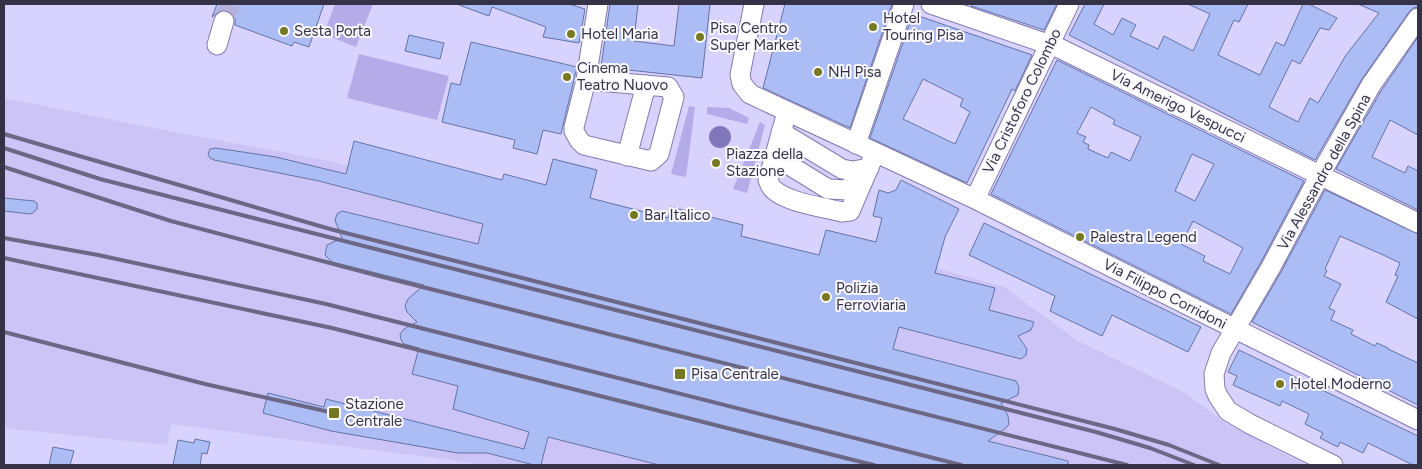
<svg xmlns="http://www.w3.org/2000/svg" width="1422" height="469" viewBox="0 0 1422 469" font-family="Figtree,sans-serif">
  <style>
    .built { fill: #ccc4f6 }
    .green { fill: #b4abe8 }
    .water { fill: #8276ba }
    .building { fill: #acbdf6; stroke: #6573a4; fill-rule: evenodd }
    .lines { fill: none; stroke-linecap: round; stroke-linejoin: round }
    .minor-tunnel { stroke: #b7b2da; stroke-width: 19; stroke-dasharray: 19 9; stroke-linecap: butt }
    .minor-casing { stroke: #837aae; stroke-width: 21 }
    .minor { stroke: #fff; stroke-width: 19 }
    .rail { stroke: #6b6785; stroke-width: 4 }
    .poi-dot { fill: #767921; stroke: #f9f9fe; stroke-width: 2 }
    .labels { text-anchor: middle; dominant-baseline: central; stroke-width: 4; stroke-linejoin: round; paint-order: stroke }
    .poi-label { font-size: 15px; fill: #353248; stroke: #f9f9fe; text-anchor: start }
    .street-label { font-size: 15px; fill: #353248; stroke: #f9f9fe }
  </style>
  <rect width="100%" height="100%" fill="#d8d2ff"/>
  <path class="built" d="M4 98 148 127 330 161 489 202 795 298 871 250 1004 287 1078 341 1187 394 1222 421 1306 465H479L451 460 171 424 167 445 4 428Z"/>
  <path class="green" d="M335 4H373L356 47 324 34Z
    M359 54 449 76 437 120 347 98Z
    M689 106 695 107 686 177 671 174Z
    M707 107 729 108 749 118 747 124 707 114Z
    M760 122 765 125 747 193 733 189Z"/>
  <path class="water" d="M709 137a11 11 0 1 1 22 0a11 11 0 1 1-22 0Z"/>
  <path class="building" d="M217 4H324L309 47 294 42 292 46 235 25V18L232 13 228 10H221L212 17Z
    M459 4H569L585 9 579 43 543 37 546 27 492 7 489 16 459 5Z
    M610 4H638L634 41 674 46 679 4H710L702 78 601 67Z
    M785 4H892L850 128 763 88Z
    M972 4H1057L1044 30 971 6Z
    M1085 4H1104L1094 24 1113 35 1122 18 1136 25 1130 36 1158 49 1164 36 1193 51 1210 14 1188 4H1248L1239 22 1234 20 1218 55 1260 75 1276 42 1284 46 1303 4H1309L1337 18 1329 30 1320 28 1300 64 1292 60 1269 107 1298 122 1310 98 1318 103 1346 55 1379 13 1358 4H1418V7L1413 8 1409 12 1362 79 1315 160 1069 35Z
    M913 14 1032 55 1015 91 1012 89 967 183 870 138ZM923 79 963 99 960 106 970 112 955 144 903 119Z
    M409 35 444 43 440 59 405 51Z
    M1418 37V135L1390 120 1372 157 1405 173 1408 166 1418 171V210L1336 169 1381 91Z
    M471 42 577 67 561 134 543 130 537 154 513 148 515 140 442 122 451 83 460 85Z
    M1057 60 1304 181 1261 262 1231 314 991 194ZM1091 107 1115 120 1113 124 1141 137 1130 161 1111 152 1108 158 1088 149 1089 145 1083 142 1086 137 1077 133ZM1192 154 1214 164 1195 201 1175 191ZM1193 221 1243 248 1230 274 1203 261 1205 256 1181 244Z
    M354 141 502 180 504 174 546 185 553 159 597 170 590 198 668 218 671 207 743 225 741 236 819 255 826 230 876 242 882 218 873 216 879 190 888 193 896 190 901 180 959 209 945 237 935 273 995 288 989 310 1034 322 1031 330 1018 336 1027 349 1026 355 1021 359 899 327 893 349 1016 381 1019 387 1018 395 1001 403 1008 416 1009 424 1006 428 988 441 1068 461V465H879L867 462V465H659L548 437 541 465H534L487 453H458L331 431 263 413 268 393 324 407 326 399 524 449 529 432 453 409 458 386 412 374 419 348 404 344 401 340 400 334 404 329 417 322 407 312 405 306 408 299 424 285 332 262 325 255 327 245 342 238 335 220 337 214 342 211 478 244 483 224 319 181 214 160 210 158 208 154 210 149 216 148 276 157 346 174Z
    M1325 190 1418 234V319L1386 302 1398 276 1395 275 1400 263 1381 254 1340 236 1325 269 1327 271 1324 276 1341 284 1329 308 1335 311 1331 320 1353 330 1351 334 1375 346 1377 343 1388 348V349L1418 363V405L1252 322 1281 272Z
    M4 198 34 201 37 203V209L33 213 30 214 4 211Z
    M984 223 1201 327 1188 352 1112 315 1102 336 1050 311 1055 296 969 255Z
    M1239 350 1418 436V465H1413L1368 443 1363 453 1340 442 1338 447 1320 438 1323 433 1305 424 1309 414 1282 401 1280 406 1233 385 1237 376 1228 372Z
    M195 439 210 442 207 454 202 453 200 465H173L178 440 194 443Z
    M53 447 74 451 70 465H49Z"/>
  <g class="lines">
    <path class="minor-tunnel" d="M892 4H893
      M224 21 230 4"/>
    <g class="minor-casing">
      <path id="minor" d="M754 4 740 75 742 84 750 94 975 199 1418 420
        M931 4 1059 48 1418 223
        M217 45 224 21
        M586 80 668 87 674 97 659 154 651 161 584 145 579 140 574 131V127L586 80 598 4
        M787 112 768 180C770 184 770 187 774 190 789 203 823 207 842 212L850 211 875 153
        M781 132 842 169 853 171 869 168
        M781 137 780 147 783 155 789 165 828 189 847 190 863 174
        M856 144 904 4
        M627 156 646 85
        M975 199 1069 4
        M1333 465 1250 424 1228 411 1218 396 1215 389 1214 374 1221 353 1271 267 1320 175 1371 85 1418 18"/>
    </g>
    <use href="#minor" class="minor"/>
    <path class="rail" d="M4 134 330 229 1115 429 1169 445 1219 465
      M4 148 100 179 1096 432 1150 448 1194 465
      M4 167 171 221 379 276 1127 465
      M4 238 98 255 326 304 961 465
      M4 258 332 328 873 465
      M4 332 205 384 334 413"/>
  </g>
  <g class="poi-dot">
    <circle cx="873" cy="27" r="5"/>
    <circle cx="284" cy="31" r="5"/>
    <circle cx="571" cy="34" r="5"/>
    <circle cx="700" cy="37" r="5"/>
    <circle cx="818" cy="72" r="5"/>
    <circle cx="567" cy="77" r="5"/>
    <circle cx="716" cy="163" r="5"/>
    <circle cx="634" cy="215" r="5"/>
    <circle cx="1080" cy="237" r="5"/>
    <circle cx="826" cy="297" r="5"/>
    <rect x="674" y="368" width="12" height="12" rx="2.5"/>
    <circle cx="1280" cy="384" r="5"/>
    <rect x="328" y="407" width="12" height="12" rx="2.5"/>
  </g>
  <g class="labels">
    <g class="poi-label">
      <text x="883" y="18">Hotel<tspan x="883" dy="17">Touring Pisa</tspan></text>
      <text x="710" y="28">Pisa Centro<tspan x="710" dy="17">Super Market</tspan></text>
      <text x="294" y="31">Sesta Porta</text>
      <text x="581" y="34">Hotel Maria</text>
      <text x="577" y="68">Cinema<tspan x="577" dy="17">Teatro Nuovo</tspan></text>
      <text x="828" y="72">NH Pisa</text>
      <text x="726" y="154">Piazza della<tspan x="726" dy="17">Stazione</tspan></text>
      <text x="644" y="215">Bar Italico</text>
      <text x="1090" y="237">Palestra Legend</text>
      <text x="836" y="288">Polizia<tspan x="836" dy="17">Ferroviaria</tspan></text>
      <text x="691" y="374">Pisa Centrale</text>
      <text x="1290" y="384">Hotel Moderno</text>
      <text x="345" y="404">Stazione<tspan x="345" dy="17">Centrale</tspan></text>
    </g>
    <g class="street-label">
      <text transform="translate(1022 101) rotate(-64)">Via Cristoforo Colombo</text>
      <text transform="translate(1178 106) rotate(26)">Via Amerigo Vespucci</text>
      <text transform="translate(1324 172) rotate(-61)">Via Alessandro della Spina</text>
      <text transform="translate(1165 294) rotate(27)">Via Filippo Corridoni</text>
    </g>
  </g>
  <rect width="1422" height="469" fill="none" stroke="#353248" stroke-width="10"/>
</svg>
